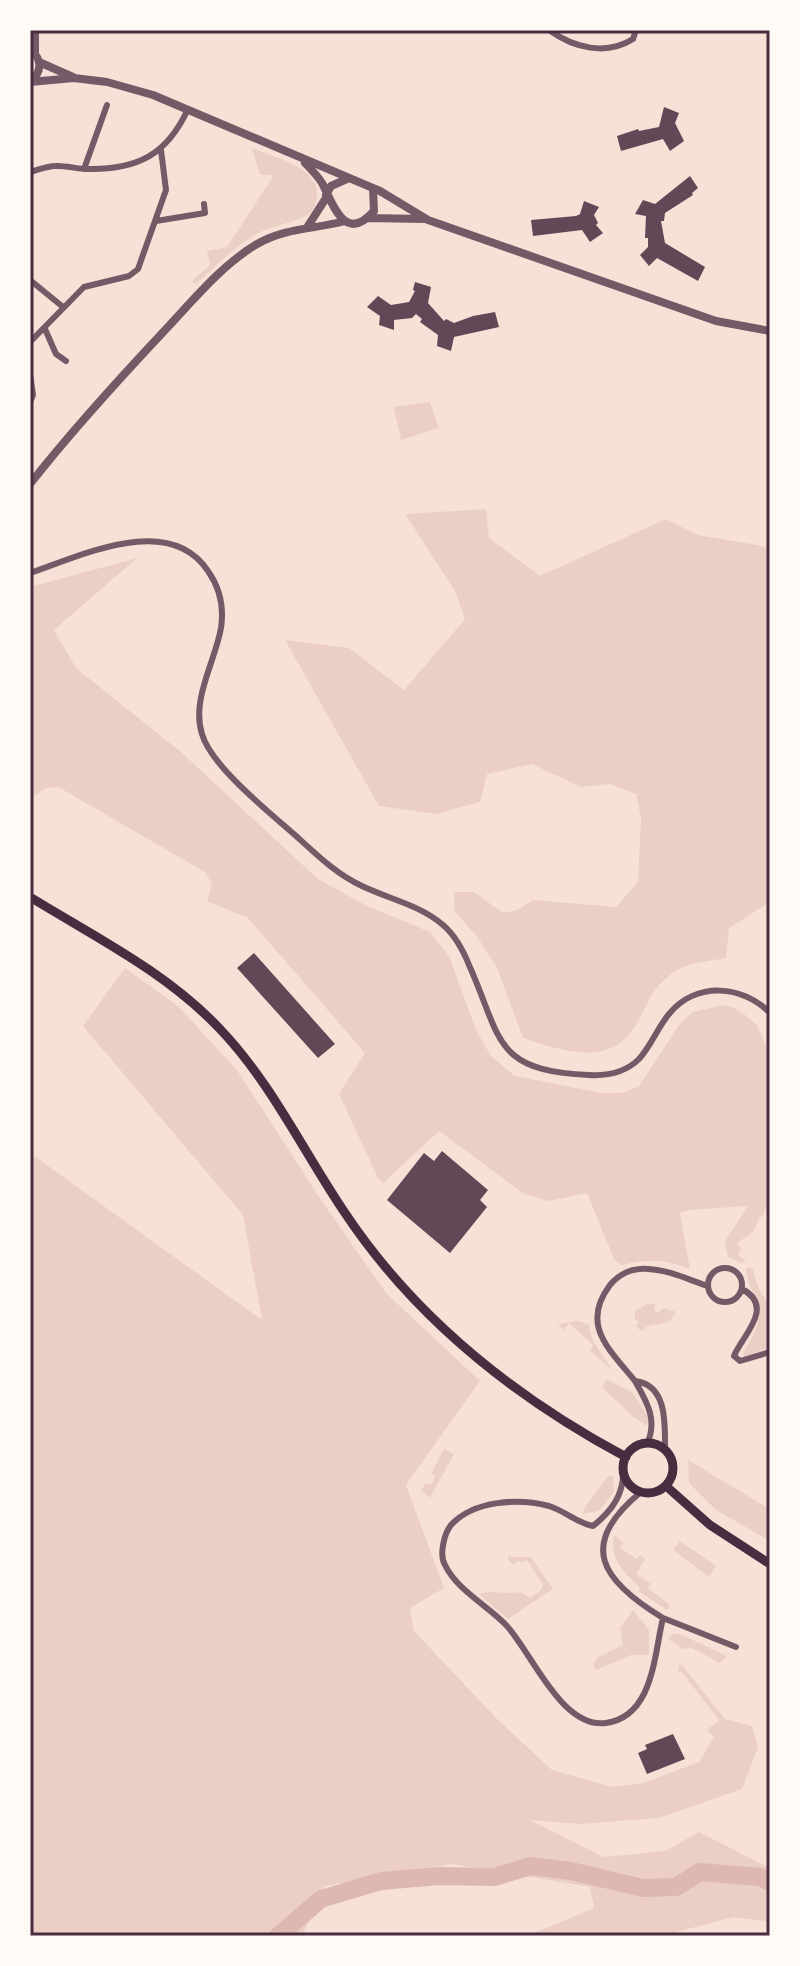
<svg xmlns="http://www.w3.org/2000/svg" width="800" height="1966" viewBox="0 0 800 1966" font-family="'Fira Sans',sans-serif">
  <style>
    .green { fill: #ebcfc5 }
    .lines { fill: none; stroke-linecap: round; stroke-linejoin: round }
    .river { stroke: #dcb8b0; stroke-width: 18 }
    .building { fill: #644757 }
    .minor { stroke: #755966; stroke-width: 6 }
    .tertiary { stroke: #755966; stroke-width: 8 }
    .secondary { stroke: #4a2c40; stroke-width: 9 }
    .neatline { fill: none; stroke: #4a2c40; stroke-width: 3 }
  </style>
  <rect width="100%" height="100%" fill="#f7e1d7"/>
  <path class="green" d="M252 148C273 157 320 167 317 196 316 206 313 212 305 216 288 225 268 226 253 236 232 249 214 268 196 284L191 282 210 265 207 251 227 247 274 175H260Z
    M430 402 439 428 401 440 394 407Z
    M486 509 489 538 540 576 666 519 697 535 768 547 770 539V902L729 928 726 958C712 961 691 962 678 970 648 987 648 1009 631 1032 605 1067 556 1049 523 1038L497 968 478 938 454 910V892H474L503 913 517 910 533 900 616 907 638 882 641 818 636 794 610 784 581 787 532 764 487 774 480 802 436 814 379 806 285 640 349 648 404 690 465 619 455 591 405 514Z
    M137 558 54 630 76 668 181 752 318 879 367 906 430 932 449 956 476 1030 491 1056 515 1076 601 1093H623L639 1086 679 1025 693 1012 723 1005 734 1008 744 1014 757 1025 770 1056V1213L765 1209 763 1215 765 1216 760 1217 753 1232 737 1243 741 1249 738 1255 746 1261 741 1263 728 1257 725 1241 748 1206 688 1210 680 1213 690 1269C666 1259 647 1259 622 1265L614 1259 587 1193 549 1201 524 1194 439 1131 383 1183 378 1178 339 1094 365 1053 248 918 207 901 212 884 205 872 58 787 46 788 30 799V587Z
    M125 968 178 1006 237 1070 323 1203 387 1294 480 1381 406 1485 444 1588 410 1608 414 1631 497 1719 552 1770 613 1787 643 1783 699 1762 714 1737 707 1730 719 1720 681 1671 678 1672 679 1665H682L725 1719 752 1726 758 1747 742 1789 659 1818 580 1824 530 1820 604 1857 665 1851 699 1832 770 1868V1922L734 1917 661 1936H534V1933L594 1908 590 1887 452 1864 324 1886 302 1936H30V1153L262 1320 243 1215 83 1026Z
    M746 1267 753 1269C756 1281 759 1295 770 1302V1347L745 1357 743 1354C751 1339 764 1321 757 1304 753 1291 747 1282 746 1267Z
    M647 1304H655L654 1310 658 1313 664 1308 676 1312 669 1322 648 1326 641 1331 636 1326 639 1322 635 1319V1311Z
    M579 1321 589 1325 592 1339 612 1370 590 1351 593 1345 569 1323 564 1330 558 1324Z
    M606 1379 632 1392 650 1420 646 1425 633 1417 602 1387Z
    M444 1449 454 1454 430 1498 421 1490 426 1483 431 1485 435 1476 431 1474Z
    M688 1460 770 1509V1541L716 1510 689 1483Z
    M609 1475 613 1477 614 1492 599 1511 582 1514 585 1507Z
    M614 1535 623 1542 620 1548 637 1559 640 1555 645 1559 636 1574 651 1584 648 1588 670 1605 667 1610 638 1591 640 1588C624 1572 609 1560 614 1535Z
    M680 1541 716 1566 709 1577 673 1550Z
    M509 1555 512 1557H531L553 1589 508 1619 479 1594C492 1589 505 1595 520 1592L530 1598 541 1590 543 1585 527 1560 521 1563 518 1561 513 1565 508 1560Z
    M633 1610 649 1630V1655H631L596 1670 593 1664 598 1657 623 1645 620 1628Z
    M674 1634H680L727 1656 720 1663 692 1648 683 1649 668 1639Z"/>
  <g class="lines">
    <path class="river" d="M278 1936 321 1899 381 1881 440 1876 494 1877 531 1866 571 1871 643 1888 676 1887 700 1872 760 1877 770 1882"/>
  </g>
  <path class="building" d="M664 107 679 113 675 123 684 141 670 151 663 139 621 151 617 136 638 129 639 131 659 127Z
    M690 176 698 188 692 193 693 195 665 213 664 221H661L665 243 705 267 698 281 657 258 649 266 640 255 648 247V238H645L646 216 635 214 643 200 655 204Z
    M584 201 599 207 594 215 598 223 596 225 603 233 590 242 582 230 533 236 531 220 576 216 580 214Z
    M415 282 431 287 428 303 444 321 446 319 454 323 473 316 495 312 499 327 454 337 451 351 437 346 438 335 420 322 422 319 416 314 412 318 394 320V330L379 325 380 316 367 307 378 296 391 305 409 302 415 291 413 290Z
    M254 953 335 1044 318 1058 237 968Z
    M442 1151 488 1190 480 1200 487 1207 450 1253 387 1200 424 1153 434 1161Z
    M673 1734 685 1759 647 1774 638 1753 647 1749 645 1745Z"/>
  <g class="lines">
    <path class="minor" d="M549 30C574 48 606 56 633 39L636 30
      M84 169 107 105
      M30 172C38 170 47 166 55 166 65 165 76 169 87 169 137 170 167 155 188 109
      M156 221 205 213 204 204
      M30 280 63 307
      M45 329 56 354 66 361
      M30 342 84 287 129 276 138 269 166 190 161 150
      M30 374 33 395 30 402
      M30 573C81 556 169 512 208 571 220 588 224 608 221 628 215 662 191 700 202 734 211 766 269 812 295 835 316 854 336 874 362 886 389 899 420 905 443 925 456 936 463 950 469 965 502 1038 492 1071 589 1075 607 1076 626 1072 639 1059 651 1046 658 1027 669 1014 696 981 743 985 770 1013
      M708 1285a17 17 0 1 1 34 0a17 17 0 1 1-34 0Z
      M742 1289C776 1307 742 1336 734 1356L740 1361 770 1352
      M635 1381C647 1402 658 1420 647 1444
      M665 1451C665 1425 668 1385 635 1381 609 1349 580 1325 610 1285 620 1273 633 1268 648 1269 669 1270 689 1280 708 1286
      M623 1472C624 1495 611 1512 593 1526 577 1523 565 1511 549 1506 519 1498 474 1500 451 1525 444 1534 439 1555 445 1565 457 1590 487 1605 506 1625 531 1651 561 1729 606 1723 654 1716 654 1654 663 1618 602 1581 576 1545 641 1492
      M663 1618 736 1647"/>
    <path class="tertiary" d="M30 50C43 59 42 73 30 81
      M35 53V30
      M39 62 73 77
      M30 82 74 78 107 82 153 95 380 191 428 220 716 321 770 331
      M305 163C311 169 317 175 322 183 333 203 344 245 374 211L373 189
      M326 195 331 186 347 179
      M367 218 424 219
      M308 226 326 198
      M30 484C73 429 120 378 167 328 195 298 222 265 257 244 284 228 315 229 345 221"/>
    <path class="secondary" d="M30 897C95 937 166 972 219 1028 271 1082 303 1151 345 1213 415 1318 516 1398 626 1457
      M623 1468a25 25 0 1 1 50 0a25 25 0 1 1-50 0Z
      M666 1486 710 1525 770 1564"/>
  </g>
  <rect width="800" height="1966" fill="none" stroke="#fffaf5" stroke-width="64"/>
  <rect x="32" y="32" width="736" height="1902" class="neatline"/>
</svg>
